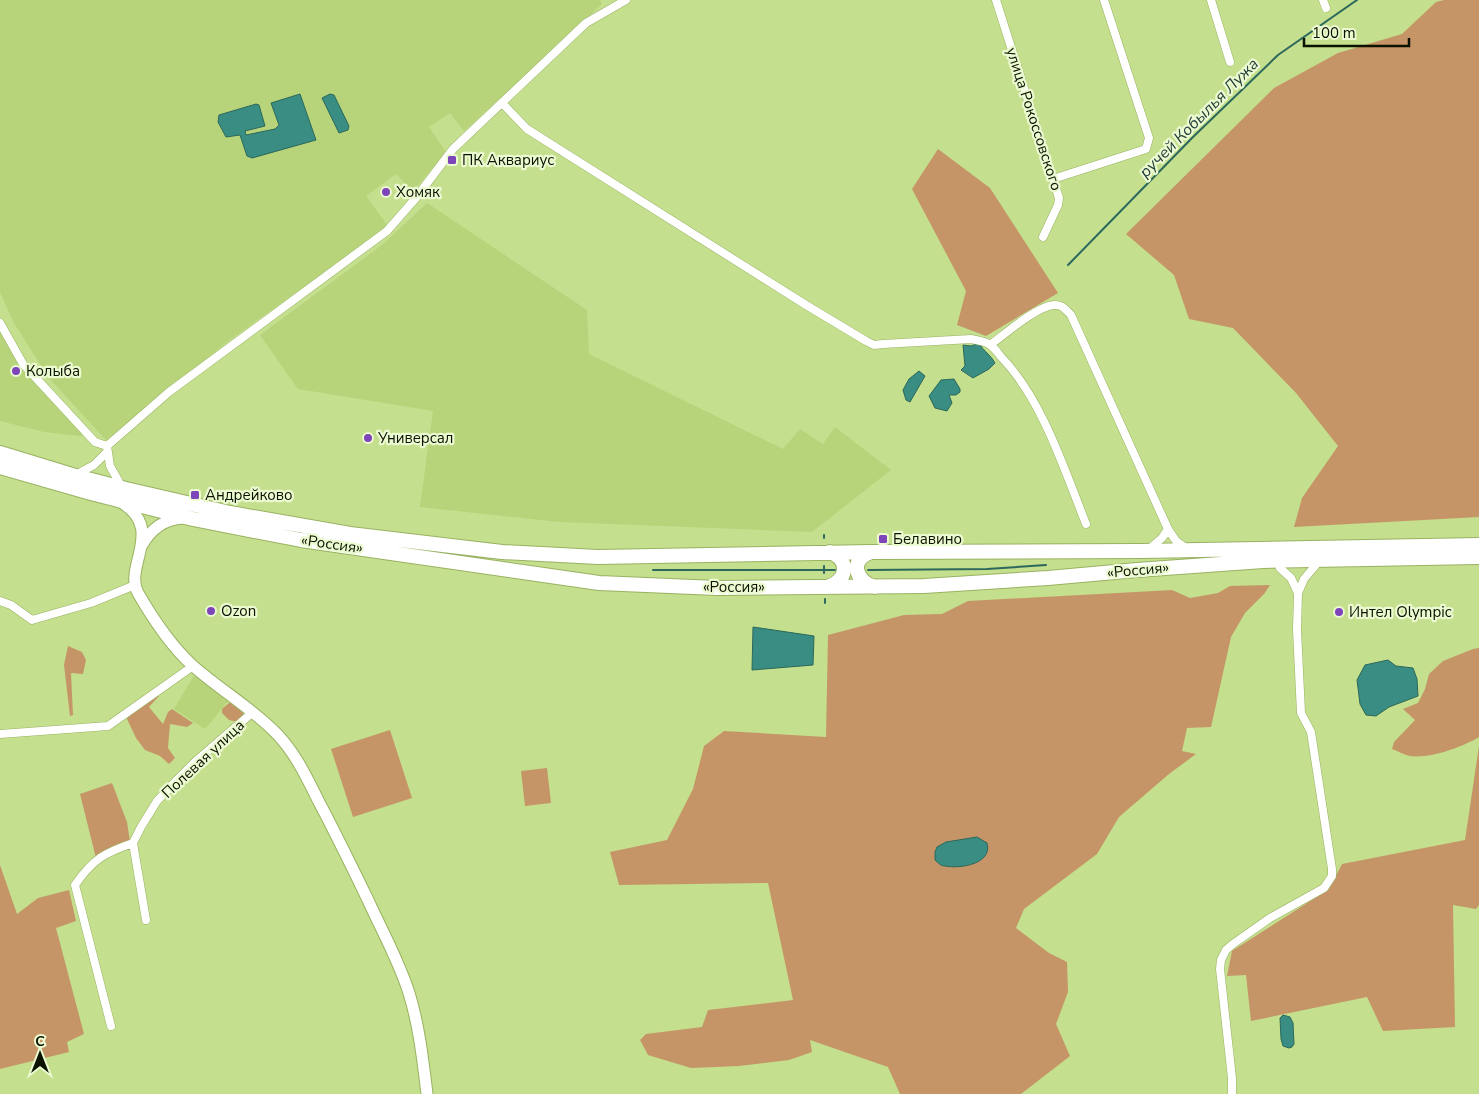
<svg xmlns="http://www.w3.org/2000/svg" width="1479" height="1094" viewBox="0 0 1479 1094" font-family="'Nunito Sans',sans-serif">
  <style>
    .built { fill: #b8d47b }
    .green { fill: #c69567 }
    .water { fill: #398d82; stroke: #2c685b }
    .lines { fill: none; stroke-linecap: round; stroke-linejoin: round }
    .stream { stroke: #2c685b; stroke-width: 2 }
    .street-casing { stroke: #99b262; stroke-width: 9 }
    .secondary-casing { stroke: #99b262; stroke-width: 13 }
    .highway-casing { stroke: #99b262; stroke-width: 16 }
    .street { stroke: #fff; stroke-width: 8 }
    .secondary { stroke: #fff; stroke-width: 11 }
    .highway { stroke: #fff; stroke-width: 14 }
    .poi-dot { fill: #7e44ba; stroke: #ecfad1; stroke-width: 2 }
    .labels { text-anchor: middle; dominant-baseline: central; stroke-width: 4.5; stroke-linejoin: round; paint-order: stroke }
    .street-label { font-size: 15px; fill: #0c1200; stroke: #ecfad1 }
    .poi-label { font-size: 15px; fill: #0c1200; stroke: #ecfad1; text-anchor: start }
    .water-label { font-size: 16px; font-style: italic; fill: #25403c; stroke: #ecfad1 }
  </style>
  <rect width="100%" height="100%" fill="#c4df8d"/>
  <path class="built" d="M0 0H600L602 4 464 131 450 113 429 127 446 152 413 191 396 174 366 196 388 226 227 342 106 440 48 377 14 323 0 292Z
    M427 203 587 310 589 354 783 449 800 429 823 444 835 427 891 470 812 532 560 522 420 507 433 411 298 389 260 335 382 245Z
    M0 323 24 361 89 434 80 436 44 432 0 421Z
    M196 672 230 699 205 729 174 709Z"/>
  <path class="green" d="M1444 0H1479V517L1294 527 1302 498 1338 446 1296 393 1233 328 1189 319 1174 275 1126 234 1274 88 1338 53 1402 34 1436 2Z
    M938 149 990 188 1058 293 986 336 957 325 966 291 912 189Z
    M1270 585 1264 594 1245 613 1231 637 1211 727 1187 728 1182 751 1196 754 1169 774 1119 817 1097 854 1024 909 1016 928 1049 953 1067 962 1068 992 1056 1024 1070 1056 1021 1094H900L888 1067 810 1040 812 1052 789 1060 739 1066 691 1068 648 1055 640 1040 646 1034 702 1027 708 1010 793 1000 768 883 619 885 610 852 667 840 693 789 704 746 724 731 826 737 828 635 904 615 942 614 968 601 1172 590 1190 598 1218 593 1230 586Z
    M68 646 82 652 86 660 83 674 71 673 73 715 70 716 64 665Z
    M1479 648V737C1463 747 1429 759 1410 756 1404 755 1398 751 1392 749L1394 742 1415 720 1403 709 1418 703 1425 689 1429 674 1443 661 1473 649Z
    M159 693V696L149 707 163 724 168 712 172 709 193 723 187 727 170 724 168 748 175 758 169 764 160 756 145 750 136 738 127 719 129 714Z
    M229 703H234L243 708V718L238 722 229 720 222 713V709Z
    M390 730 412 798 353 817 331 749Z
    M1479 746V905L1476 909 1453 905 1455 1027 1383 1031 1367 997 1251 1021 1246 975 1227 976 1232 951 1329 889 1342 864 1465 840Z
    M547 768 551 803 525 806 521 771Z
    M112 783 127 822 130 842 96 858 80 794Z
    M0 865 17 914 38 898 69 890 76 921 56 928 84 1034 67 1042 69 1052 0 1069Z"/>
  <path class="water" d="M300 94 316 140 252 158 247 156 240 135 226 137 218 122 219 115 256 104 259 105 265 126 245 131 246 135 275 129 279 125 271 103Z
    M330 94 334 95 349 126 348 130 339 133 322 98Z
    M979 343C983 351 991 355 995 363L989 369 973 378 961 370 965 366 963 345 971 346Z
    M919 371 925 376 910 402 906 400 903 390 909 379Z
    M954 379 960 389V392L956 395H949L952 403 947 411 935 408 929 396 941 380Z
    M753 627 814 636 813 665 752 670Z
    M1388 660 1396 666 1413 668 1417 679 1418 696 1389 707 1376 716 1366 715 1360 704 1357 680 1365 665Z
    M977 837 987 843C993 864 960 869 945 866 941 866 938 863 935 860V852L937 847 946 842Z
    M1283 1015 1290 1017 1293 1023 1294 1044 1292 1047 1289 1048 1283 1046 1281 1039 1280 1018Z"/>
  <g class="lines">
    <path class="stream" d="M1068 265 1193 137 1278 55 1357 0
      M824 535V538
      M824 566V573
      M653 570H835
      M868 570 987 569 1046 565
      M825 599V603"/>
    <g class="street-casing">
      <path id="street" d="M996 0 1059 198 1058 205 1043 237
        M1211 0 1230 62
        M1323 0 1326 8
        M502 103 527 129 806 305 866 341 874 345 883 344 971 339C977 340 984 341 989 344 994 347 998 353 1002 358 1042 399 1065 471 1086 524
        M1053 179 1146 149 1149 138 1104 0
        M0 323 23 364 95 442 107 446
        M990 345C1005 334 1037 306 1054 305 1062 304 1066 310 1071 315L1168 529 1176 541 1186 548
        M81 472 94 465 107 452
        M119 482 110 466 107 446 169 392 387 231 415 199 453 149 586 23 626 0
        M1149 549 1162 538 1168 529
        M1280 568 1291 578 1298 593
        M0 601 11 605 32 620 91 603 135 585
        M0 734 108 726 193 666
        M146 920 133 843 141 827 157 801 177 780 196 761 253 712
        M111 1026 75 885C93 859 104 853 133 843
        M1232 1094V1078L1220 969 1221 960 1226 950 1233 944 1270 918 1324 888 1332 876V869L1311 732 1301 713 1297 630 1298 593 1304 579 1315 566"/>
    </g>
    <g class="secondary-casing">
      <path id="secondary" d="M119 501C167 528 123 566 138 593 153 619 170 645 192 665 220 690 252 708 277 734 296 754 307 778 319 802 336 834 352 867 368 900 382 931 399 961 409 993 419 1025 423 1061 427 1094
        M142 545C151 529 165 519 183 518"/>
    </g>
    <g class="highway-casing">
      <path id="highway" d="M0 453 72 475 126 489 230 513 350 534 502 552 598 557 871 552 1142 551 1479 545
        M0 467 91 493 193 519 301 540 599 583 717 588 924 586 1048 578 1137 570 1263 561 1479 557
        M871 552C849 559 855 582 875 587
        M827 587C847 582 851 560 830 552"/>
    </g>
    <use href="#street" class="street"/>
    <use href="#secondary" class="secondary"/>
    <use href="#highway" class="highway"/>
  </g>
  <g class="poi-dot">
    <rect x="447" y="155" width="10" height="10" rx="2.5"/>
    <circle cx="386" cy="192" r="5"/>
    <circle cx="16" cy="371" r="5"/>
    <circle cx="368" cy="438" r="5"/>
    <rect x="190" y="490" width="10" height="10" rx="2.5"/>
    <rect x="878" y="534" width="10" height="10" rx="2.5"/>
    <circle cx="211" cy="611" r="5"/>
    <circle cx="1339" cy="612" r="5"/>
  </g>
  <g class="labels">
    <g class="street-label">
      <text transform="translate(1034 119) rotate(72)">улица Рокоссовского</text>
      <text transform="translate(332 544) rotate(8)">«Россия»</text>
      <text transform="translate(1138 570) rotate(-5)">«Россия»</text>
      <text x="734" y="587">«Россия»</text>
      <text transform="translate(203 759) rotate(-43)">Полевая улица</text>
    </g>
    <g class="poi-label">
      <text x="462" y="160">ПК Аквариус</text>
      <text x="396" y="192">Хомяк</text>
      <text x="26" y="371">Колыба</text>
      <text x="378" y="438">Универсал</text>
      <text x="205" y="495">Андрейково</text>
      <text x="893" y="539">Белавино</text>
      <text x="221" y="611">Ozon</text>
      <text x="1349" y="612">Интел Olympic</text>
    </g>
    <g class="water-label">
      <text transform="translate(1199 118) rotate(-45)">ручей Кобылья Лужа</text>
    </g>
  </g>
  <g transform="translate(40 1054)" stroke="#ecfad1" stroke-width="4" paint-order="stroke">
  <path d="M0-4L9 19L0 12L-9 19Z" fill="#0c1200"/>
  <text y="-8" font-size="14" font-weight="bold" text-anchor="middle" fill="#0c1200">С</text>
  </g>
  <path d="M1304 38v8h105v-8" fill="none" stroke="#0c1200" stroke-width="2.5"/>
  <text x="1312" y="38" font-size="15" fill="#0c1200" stroke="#ecfad1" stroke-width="4" paint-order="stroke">100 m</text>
</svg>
